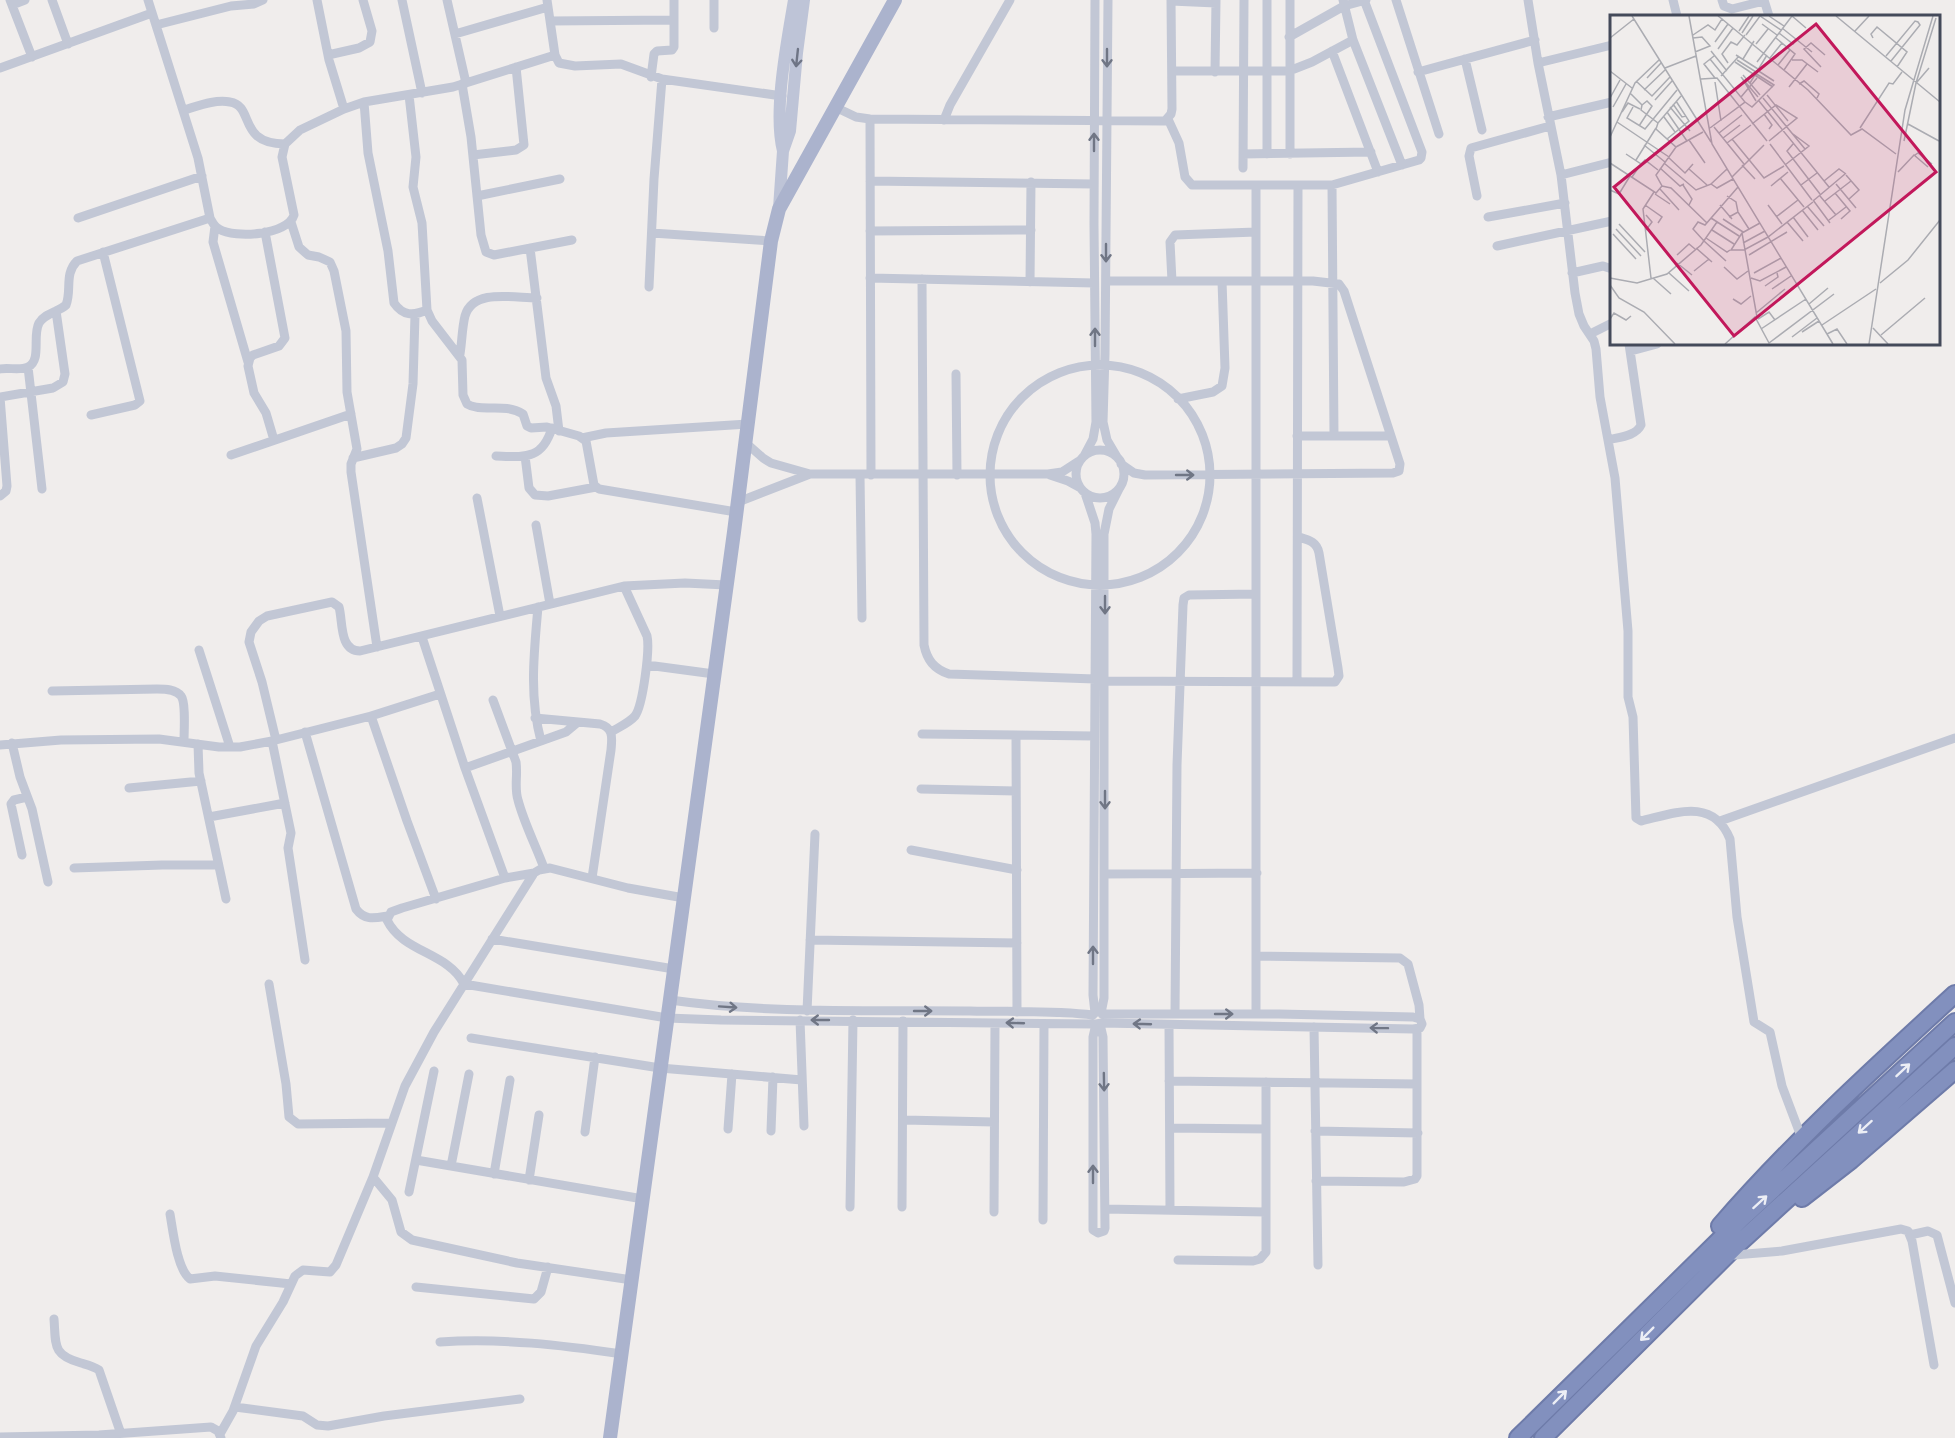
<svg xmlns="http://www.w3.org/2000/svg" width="1955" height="1438" viewBox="0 0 1955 1438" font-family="'Asap Condensed',sans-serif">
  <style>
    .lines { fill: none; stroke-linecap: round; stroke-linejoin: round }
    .highway-casing { stroke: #6e7ba9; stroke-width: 20 }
    .street { stroke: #c2c7d5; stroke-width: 9 }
    .secondary { stroke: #bec4d7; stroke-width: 12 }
    .primary { stroke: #abb3cd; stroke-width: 14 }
    .highway { stroke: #8290be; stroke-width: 16 }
    .oneway { stroke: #6f7586 }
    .oneway2 { stroke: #707685 }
    .oneway3 { stroke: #eceef5 }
    .inset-road { fill: none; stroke: #abacb2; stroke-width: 1.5 }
    .view { fill: #c2185b; fill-opacity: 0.15; stroke: #c2185b; stroke-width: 3 }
    .inset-edge { fill: none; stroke: #444a5a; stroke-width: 3 }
  </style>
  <rect width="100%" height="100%" fill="#f0edec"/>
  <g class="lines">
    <g class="highway-casing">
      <path id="highway" d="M1802 1198 1851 1160 1955 1070
        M1720 1226C1792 1143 1874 1068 1955 994
        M1518 1438 1742 1218 1955 1022
        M1543 1438 1738 1244 1955 1046"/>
    </g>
    <path class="street" d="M10 0 32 57
      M52 0 68 44
      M148 0 198 158 210 218C213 223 214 227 219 229 235 239 288 235 294 215L282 157 285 144 300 130 344 109 364 102 453 87 555 55
      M317 0 329 60 344 109
      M402 0 422 93
      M447 0 466 83
      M547 0 555 55 559 63 575 66 621 64 662 79 782 96
      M1108 0 1105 354 1103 422 1107 440 1117 457
      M1290 0V154
      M1343 0 1353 40 1402 165
      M1396 0 1439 134
      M1528 0 1538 63 1561 175 1575 293 1579 314 1584 326 1594 341 1596 349 1600 397 1615 478 1628 631V697L1633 717 1636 818 1641 821C1675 813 1713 797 1730 839L1737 917 1754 1022 1770 1032 1782 1086 1802 1139
      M1673 0 1677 16
      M1722 0 1724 6 1732 9 1764 1
      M1764 0 1769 16
      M1171 1 1216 3
      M12 5 25 0
      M550 21 674 20
      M156 25 231 6 254 4 263 0
      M714 28V0
      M455 34 548 7
      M1289 37 1344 6 1366 0
      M1332 51 1378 172
      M328 55 359 48 370 42 372 31 363 0
      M1465 59 1482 130
      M1538 63 1612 45
      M0 68 152 13
      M1172 71H1289L1312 62 1353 40
      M1215 72 1216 0
      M1418 72 1535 40
      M651 77 654 54 657 51 672 50 674 47V0
      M462 84 471 137 481 235 486 252 494 255 572 240
      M409 95 416 157 413 187 422 223 427 310 432 321 462 360 463 395 467 404C481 413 504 402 523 414L527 426 531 428 547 427 579 436 586 441 594 485 599 489 736 512
      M364 102 368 153 388 251 394 303C403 316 413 316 427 310
      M835 107 856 117 870 119 1165 121 1171 114 1172 109 1171 0
      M184 110C198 106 215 99 230 102 255 106 237 144 285 144
      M1548 117 1612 102
      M870 119 871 475
      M1168 119 1179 143 1185 177 1192 185H1332L1419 160 1421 158 1422 152 1364 0
      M944 120 950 105 1010 0
      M1243 154 1371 152
      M1267 154V0
      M473 155 516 150 524 145 516 67
      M1243 168 1244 0
      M1561 175 1612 162
      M870 181 1094 184
      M1332 185 1334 436
      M1256 186V1014
      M477 196 560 179
      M1477 196 1469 156 1471 148 1550 126
      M1488 217 1565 203
      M78 218 202 176
      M291 222 299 247 308 255 319 257 330 262 334 271 346 331 347 392 357 449 351 464V472L377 647
      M215 226 213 242 248 362
      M870 231 1031 230
      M265 232 285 338 279 346 253 355 250 358 248 366 254 393 266 413 274 440
      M652 233 771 241
      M1497 246 1612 221
      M530 248 546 378 556 406 559 431
      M1572 273 1603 266 1612 269
      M870 278 1094 283
      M922 279 924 645C927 660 934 669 949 674L1095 679
      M1106 281H1313L1339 284 1344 291 1400 464 1399 471 1393 473 1145 475 1134 473 1121 464
      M1172 281 1170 242 1175 235 1256 232
      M1030 282 1031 182
      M649 287 654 179 662 79
      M1590 334 1612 323
      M1631 351 1657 344
      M460 354C462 342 462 328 465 316 473 288 514 298 537 298
      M990 475a110 110 0 1 1 220 0a110 110 0 1 1-220 0Z
      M28 367 42 489
      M0 369C8 367 20 371 28 367 42 360 32 336 39 323 45 313 58 312 66 305 72 290 64 274 77 261L210 218
      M956 374 957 475
      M0 397 53 388 63 382 65 374 56 311
      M1178 399 1213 392 1222 386 1225 368 1222 281
      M91 415 135 405 140 401 103 252
      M1297 436H1391
      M582 438 606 433 748 424
      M1608 440C1620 437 1636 436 1641 425L1629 344
      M746 443 763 458 771 463 810 474H1048L1062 472 1079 461
      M1076 474a24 24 0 1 1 48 0a24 24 0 1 1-48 0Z
      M231 455 351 414
      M496 456C525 457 542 460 552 428
      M525 456 529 488 535 495 548 496 596 487
      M1084 456 1093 439 1096 422 1094 224 1095 0
      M353 458 396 448 402 444 406 438 413 384 415 315
      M860 475 862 618
      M1050 475 1068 481 1079 487
      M1085 493 1095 523 1096 534 1093 995 1095 1013
      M0 496 6 491 7 486 0 397
      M477 498 500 616
      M738 502 810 474
      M536 525 550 604
      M538 607C534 653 529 696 541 741
      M422 637 465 768 505 878
      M199 650 230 747
      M647 665 714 674
      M1105 681 1335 682 1339 676 1338 668 1319 553C1317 542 1309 540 1299 537
      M1297 682 1298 185
      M52 691 157 689C165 689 176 689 181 696 186 702 184 732 184 741
      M493 700 516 762C518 775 514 787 518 800 524 823 536 846 544 868
      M371 716 407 821 436 899
      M535 718 600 724C614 728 612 738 611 750L592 878
      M305 732 356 909C365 921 375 918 388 916
      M611 732C619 727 629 723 635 716 643 705 650 649 647 636L624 586
      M922 734 1094 736
      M1016 735 1017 1012
      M276 740 262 682 249 642 251 632 259 621 267 616 332 602 339 607C343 621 339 651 360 651L624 586 685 583 726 585
      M272 741 291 833 288 848 305 960
      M12 743 20 777 32 809 48 882
      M198 744 199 773 226 899
      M0 745 61 740 159 739 219 747H240L272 741 371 716 440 694
      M465 768 566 732 578 722
      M129 788 201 781
      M921 789 1016 791
      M209 817 285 803
      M1720 821 1955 738
      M911 850 1017 870
      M22 855 11 804 14 800 27 797
      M74 868 162 865H218
      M534 873 505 878 402 908 391 912 387 920C403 953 448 952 464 984L667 1018 721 1020 1094 1024
      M1104 874 1257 873
      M492 939 674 969
      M810 940 1017 943
      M1257 956 1400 958 1408 964 1419 1005 1420 1019
      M269 984 286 1084 289 1117 298 1124 392 1123
      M670 1000C769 1014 870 1010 970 1011 1011 1012 1053 1010 1093 1015
      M807 1011 815 834
      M1101 1013 1104 998V534L1109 509 1120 487
      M1175 1014 1177 765 1183 605 1184 598 1189 595 1256 594
      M800 1020 804 1126
      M1102 1023 1413 1029 1420 1028 1422 1024 1420 1019 1413 1017 1279 1014H1102
      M1100 1024 1103 1037 1105 1228 1104 1231 1098 1233 1093 1230V1037L1096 1024 1102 1023
      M1169 1025 1170 1210
      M1314 1027 1318 1265
      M471 1038 660 1068 802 1080
      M1169 1081 1417 1084
      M904 1120 994 1122
      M1170 1128 1266 1129
      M728 1129 732 1074
      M771 1131 773 1077
      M1315 1131 1418 1133
      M585 1132 595 1057
      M416 1160 643 1199
      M451 1166 469 1074
      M494 1174 510 1080
      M373 1177 392 1200 401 1232 412 1240 517 1263 632 1280
      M529 1180 539 1115
      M1316 1181 1404 1182 1415 1179 1417 1176V1029
      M409 1192 434 1071
      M850 1207 853 1020
      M902 1207 903 1021
      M1105 1209 1266 1212
      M994 1212 995 1023
      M170 1214C173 1231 177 1269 190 1279L215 1276 291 1284
      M1043 1220 1044 1024
      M1910 1235 1928 1231 1937 1235 1955 1303
      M1734 1255 1782 1251 1901 1229 1908 1231 1912 1241 1934 1365
      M1178 1260 1253 1261 1260 1259 1266 1252V1082
      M416 1287 534 1299 541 1292 548 1267
      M54 1319C56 1345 52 1355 81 1363 88 1365 93 1366 99 1370L121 1434
      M440 1342C502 1338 561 1345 622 1354
      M235 1407 303 1416 317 1425 328 1426 384 1416 520 1399
      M220 1434 233 1411 256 1346 283 1302 295 1276 303 1270 330 1272 336 1265 373 1177 405 1086 434 1032 534 873 539 870 550 868 628 888 684 898
      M0 1437 99 1435 211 1427 218 1431 221 1438"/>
    <path class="secondary" d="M783 151C773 112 787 42 794 0
      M779 208 783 151 790 131 797 53 804 0"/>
    <path class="primary" d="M610 1438 734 532 771 241 779 209 895 0"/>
    <use href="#highway" class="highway"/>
  </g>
  <defs><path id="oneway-shaft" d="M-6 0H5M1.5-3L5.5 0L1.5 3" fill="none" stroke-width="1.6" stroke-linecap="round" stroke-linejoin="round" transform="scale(1.5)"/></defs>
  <use class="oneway" href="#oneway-shaft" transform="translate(797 58) rotate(96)"/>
  <g class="oneway2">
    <use href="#oneway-shaft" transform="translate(1107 58) rotate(90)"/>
    <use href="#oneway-shaft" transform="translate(1094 142) rotate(-90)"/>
    <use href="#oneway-shaft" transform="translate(1106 253) rotate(90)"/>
    <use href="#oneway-shaft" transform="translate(1095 337) rotate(-90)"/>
    <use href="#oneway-shaft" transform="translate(1185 475)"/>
    <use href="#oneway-shaft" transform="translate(1105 605) rotate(90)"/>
    <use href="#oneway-shaft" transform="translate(1105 800) rotate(90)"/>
    <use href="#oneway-shaft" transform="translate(1093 955) rotate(-90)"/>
    <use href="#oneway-shaft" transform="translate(728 1007) rotate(4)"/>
    <use href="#oneway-shaft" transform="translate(923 1011)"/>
    <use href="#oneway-shaft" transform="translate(1224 1014)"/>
    <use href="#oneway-shaft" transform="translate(820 1020) rotate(-180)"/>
    <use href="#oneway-shaft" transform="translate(1015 1023) rotate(-178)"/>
    <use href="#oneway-shaft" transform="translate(1142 1024) rotate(-178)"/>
    <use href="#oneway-shaft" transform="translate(1379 1028) rotate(-179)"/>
    <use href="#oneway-shaft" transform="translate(1104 1082) rotate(89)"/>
    <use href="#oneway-shaft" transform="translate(1093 1174) rotate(-90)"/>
  </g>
  <g class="oneway3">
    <use href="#oneway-shaft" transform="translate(1903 1070) rotate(-43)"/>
    <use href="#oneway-shaft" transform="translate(1865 1127) rotate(138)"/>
    <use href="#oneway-shaft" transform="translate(1760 1202) rotate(-42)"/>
    <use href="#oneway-shaft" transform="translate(1647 1334) rotate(135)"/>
    <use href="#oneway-shaft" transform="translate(1560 1397) rotate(-45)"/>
  </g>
  <g transform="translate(1610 15)">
    <rect width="330" height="330" fill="#f0edec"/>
    <path class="inset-road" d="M22 1 101 127M79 1 102 129 223 329M159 1 174 11M182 1 196 13M226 1 330 87M112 4 198 75 241 120 252 114 286 139M152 9 167 20M172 13 202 37M129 16 139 1M245 16 259 1M132 18 143 1M169 18 183 29 186 25M83 20 98 10 105 15 112 4 108 1M136 20 150 1 171 15M0 23 24 4M83 23 92 22 100 31 85 37M166 23 185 39 174 55M263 23 261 19 267 12 297 37 287 52M105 27 118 9M146 29 158 14M108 34 123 13M101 36 117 56M126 40 148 54M104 41 94 49 105 63M276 41 305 6 308 7 310 10 281 46M160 43 172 28M133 44 144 26M127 45 146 57M182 45H192L208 57M125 47 163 72M147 47 182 1M118 48 112 39 121 27 127 30 135 20M168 50 180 35M211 52 194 34 201 28 215 40M55 53 86 41M147 55 164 66M0 56 22 73M133 60 150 80M111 61 129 41M131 62 148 82M37 63 51 48M132 63 146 86M91 64 107 63 157 126M26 66 42 81 60 62M105 67 111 106M307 67 319 53M140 68 157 40M189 69 194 66 209 79 207 83M179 72 197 49M34 75 55 55M20 78 32 90 31 95 48 108 71 81M157 80 178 106M131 82 147 63M0 83 10 65M153 83 195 134M45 85 62 66M149 86 219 172M135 87 142 92 164 70 145 58M63 89 72 102 76 101M3 92 16 69M23 92 17 103 35 114 67 75M60 92 80 116M12 97 18 88 30 94M57 97 77 126M154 99 162 110 159 114M54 102 65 117M7 107 59 142M48 108 46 114 66 132 93 117M142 109 166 90 187 103 159 126M298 109 329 126M29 111 42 91 37 86 32 90M104 112 134 149M100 113 135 87 100 44M250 113 279 68 283 69 292 57M109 118 132 100M0 122 25 68 49 45M113 123 130 110M57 124 79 106 66 86M122 124 154 163 174 151M79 125 95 148M294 126 306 68 326 3M117 128 141 110M160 129 202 185M183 129 177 136 210 179M34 130 55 147M16 139 31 149 22 162M305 140 308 138 322 149M58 142 75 158 83 149M26 145 46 113M0 148 46 178 52 171 46 160 66 132M54 148 86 175 101 169 107 173 123 164M31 149 35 145 48 155M132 150 145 164M175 150 199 131 183 119M50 153 70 171 74 169M79 154 97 170M288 157 304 140 318 152M236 160 249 175 239 184M122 162 154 130M170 163 194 192M214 166 229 154 236 159M101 169 117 154M226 169 246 193M73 170 82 184 79 190M191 170 207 158M52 171 61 173 97 208M161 171 178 157M50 174 69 195M0 175 9 179 20 161M225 178 240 196 231 204M45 179 60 189M117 181 126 187 128 197M210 181 226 200M203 185 220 208M203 186 235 159M215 186 241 166M35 190 52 202 48 208M110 190 122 204M158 190 172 209M197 191 214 211M192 195 208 215M119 202 128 197 139 214M166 202 188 185M183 202 198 222M101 203 129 221M113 204 133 217M219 205 236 192M177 207 193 226M9 209 35 237M6 214 31 241M36 215 42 207 36 200M102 215 124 229M132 218 121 235H134L158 222 203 187M3 219 26 244M96 223 117 237 120 235M94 226 83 214 88 207 95 210 128 172M94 226 116 246M133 228 155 216M86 233 102 247M67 240 79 229 85 234M139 240 177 217M67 248 82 260M114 252 127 264 138 256M84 256 99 244M59 258 79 276M144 258 171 243M0 263 27 268 57 259 91 230 107 207M41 263 33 194 44 177M43 263 61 279M141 263 150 266 176 252M270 268 298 245 330 205M0 270 9 283 34 297 65 329M155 271 168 262 167 258M162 274 181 261M123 284 131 289 141 281M199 289 218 273M146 298 175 274M147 302 132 218 150 208M0 304 4 298 16 305 21 301M148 304 159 297 165 305M212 310 266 274M263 313 278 329M151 314 196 284M192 317 209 306M217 319 227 314 237 329M271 320 315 283M182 322 207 303M115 329 145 302 159 328 224 279M259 329 295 95 323 1"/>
    <path class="view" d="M206 9 326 157 124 321 4 172Z"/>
    <rect width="330" height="330" class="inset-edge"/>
  </g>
</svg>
